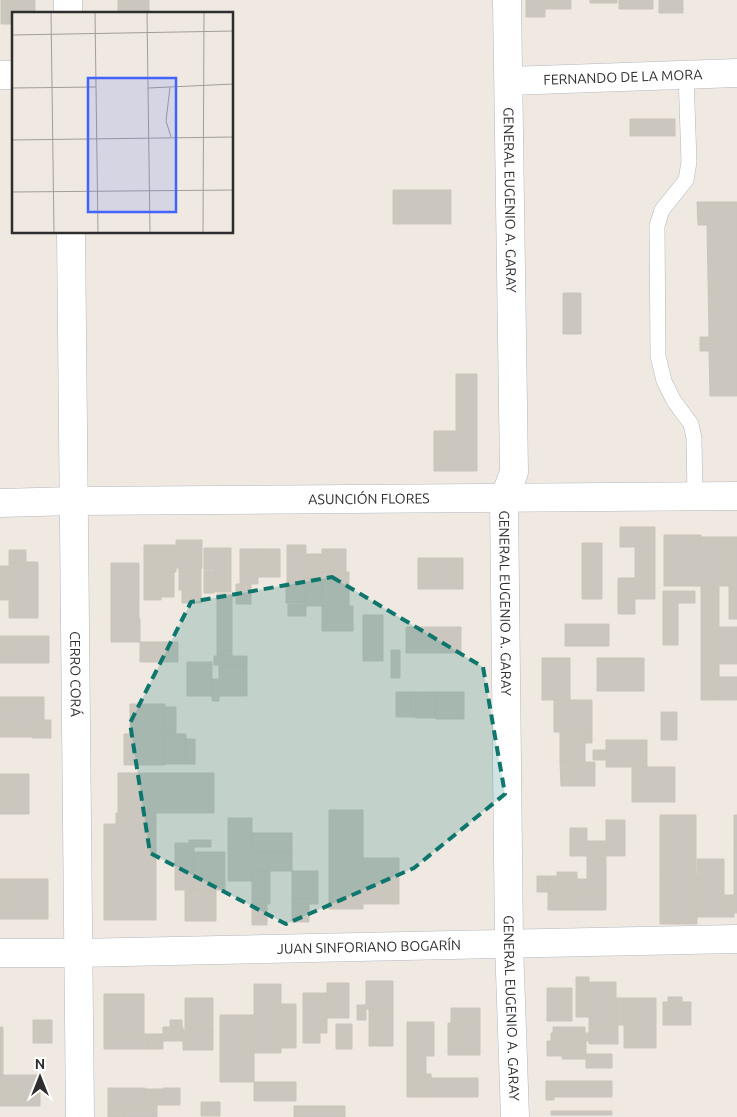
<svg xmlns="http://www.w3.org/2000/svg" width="737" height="1117" viewBox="0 0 737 1117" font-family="Ubuntu,sans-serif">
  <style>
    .building { fill: #cbc7bf; stroke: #cbc5ba }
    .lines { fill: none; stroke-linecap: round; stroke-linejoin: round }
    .service-casing { stroke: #b4b7c1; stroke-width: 16 }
    .minor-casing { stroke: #b4b7c1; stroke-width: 29 }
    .service { stroke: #fff; stroke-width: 15 }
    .minor { stroke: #fff; stroke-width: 28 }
    .marked { fill: #0f766e; fill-opacity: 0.2; stroke: #0f766e; stroke-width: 4; stroke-dasharray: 10 6; stroke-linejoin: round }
    .labels { text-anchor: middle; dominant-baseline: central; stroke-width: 4; stroke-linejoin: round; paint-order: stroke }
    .street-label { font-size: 14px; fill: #2e2e2e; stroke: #fff }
    .inset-road { fill: none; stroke: #a29e99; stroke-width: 1 }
    .view { fill: #4264fb; fill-opacity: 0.15; stroke: #4264fb; stroke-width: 2.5 }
    .inset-edge { fill: none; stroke: #2e2e2e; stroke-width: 2.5 }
  </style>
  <rect width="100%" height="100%" fill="#efe9e1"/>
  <path class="building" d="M1 0H35V14H14V24H1Z
    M118 0H149V14H118Z
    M526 0H545V17H526Z
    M545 0H571V9H545Z
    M590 0H617V3H590Z
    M619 0H653V9H619Z
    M659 0H683V13H659Z
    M630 119H675V136H630Z
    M393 190H451V224H393Z
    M697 202H737V396H710L709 351H700V337H709L707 225H698Z
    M563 293H581V334H563Z
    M456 374H477V471H434V431H456Z
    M620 527H655V547H620Z
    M664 535H701V586H664Z
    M701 537H729V586H701Z
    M729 537H737V619H729Z
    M176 540H202V568H176Z
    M582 543H602V599H582Z
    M144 545H161V600H144Z
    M161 545H176V572H161Z
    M287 545H306V582H287Z
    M635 547H655V599H635Z
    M204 548H231V592H214V570H204Z
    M240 549H258V584H240Z
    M258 549H280V577H258Z
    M322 549H346V572H322Z
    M9 550H26V562H9Z
    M306 554H322V589H306Z
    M418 558H463V589H418Z
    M9 562H38V618H9Z
    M111 563H139V619H111Z
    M0 566H9V600H0Z
    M179 568H201V590H179Z
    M204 571H214V593H204Z
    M161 572H174V597H161Z
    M322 572H349V606H322Z
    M618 578H635V614H618Z
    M286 582H306V603H286Z
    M236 584H251V604H236Z
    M701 586H719V700H701Z
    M306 589H322V606H306Z
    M182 590H201V603H182Z
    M663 591H695V603H678V645H663Z
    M217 594H232V656H217Z
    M288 604H306V616H288Z
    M322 606H353V631H322Z
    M363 615H383V661H363Z
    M111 619H140V642H111Z
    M565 624H609V646H565Z
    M406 627H461V653H406Z
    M719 627H737V664H719Z
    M0 636H49V663H0Z
    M140 642H178V662H140Z
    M391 650H400V678H391Z
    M214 656H247V665H214Z
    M542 658H570V700H542Z
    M597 658H644V691H597Z
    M187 662H212V696H187Z
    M219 665H247V696H219Z
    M719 677H737V700H719Z
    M212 679H219V701H212Z
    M396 692H416V717H396Z
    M416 692H436V718H416Z
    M436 692H464V719H436Z
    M0 697H44V720H0Z
    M554 700H592V732H554Z
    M130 704H165V734H130Z
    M165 707H176V734H165Z
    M661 712H677V740H661Z
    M0 720H32V737H0Z
    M32 720H51V738H32Z
    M560 732H592V743H560Z
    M124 734H165V765H124Z
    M165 734H186V764H165Z
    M186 739H195V764H186Z
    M606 740H647V767H606Z
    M560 743H585V762H560Z
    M593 750H606V760H593Z
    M560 762H595V786H561Z
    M632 767H675V802H632Z
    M118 773H214V813H118Z
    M0 774H29V814H0Z
    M329 810H363V909H329Z
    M116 813H156V824H116Z
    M660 815H696V875H660Z
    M734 815H737V847H734Z
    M228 818H252V853H292V871H252V881H228Z
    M606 820H625V856H606Z
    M104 824H156V920H104Z
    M570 828H587V856H570Z
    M252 833H292V853H252Z
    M189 840H211V847H194V890H175V843H189Z
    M587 841H606V894H587Z
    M734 847H737V913H734Z
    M194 852H225V890H194Z
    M363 858H399V904H363Z
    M697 859H724V895H734V917H697Z
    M252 871H270V904H252Z
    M292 871H318V904H292Z
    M557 872H567V892H548V876H557Z
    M567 872H577V879H587V894H567Z
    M660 875H697V924H660Z
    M537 876H548V892H537Z
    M0 879H48V919H0Z
    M185 890H216V921H185Z
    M548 892H567V910H548Z
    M567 894H587V910H567Z
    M587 894H606V910H587Z
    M252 904H267V925H252Z
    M292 904H309V922H292Z
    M576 977H589V1017H576Z
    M366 981H393V1009H366Z
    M589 982H616V1025H589Z
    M327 983H349V1018H327Z
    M254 984H281V1053H254Z
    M547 988H572V1021H547Z
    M303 993H327V1033H303Z
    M104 994H144V1034H104Z
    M668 997H682V1002H668Z
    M185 998H213V1030H185Z
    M616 998H624V1025H616Z
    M624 998H656V1048H624Z
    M663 1002H691V1025H663Z
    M281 1004H296V1048H281Z
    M357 1005H366V1020H357Z
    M451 1008H480V1023H451Z
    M369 1009H393V1046H369Z
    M220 1015H254V1082H220Z
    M33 1020H52V1043H33Z
    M170 1020H182V1027H170Z
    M407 1022H434V1056H407Z
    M448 1023H463V1043H448Z
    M463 1023H480V1055H448V1043H463Z
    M336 1024H352V1049H336Z
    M589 1025H618V1044H589Z
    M0 1027H3V1075H0Z
    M163 1027H183V1041H163Z
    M553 1027H585V1033H553Z
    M183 1030H213V1050H183Z
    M303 1033H320V1043H303Z
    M551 1033H589V1041H551Z
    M104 1034H148V1049H104Z
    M148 1034H163V1049H148Z
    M547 1041H562V1056H547Z
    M562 1041H586V1059H562Z
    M586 1054H612V1068H586Z
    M407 1056H426V1074H407Z
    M407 1074H431V1097H407Z
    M0 1075H40V1106H0Z
    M431 1078H478V1097H431Z
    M546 1081H554V1100H546Z
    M554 1081H612V1097H554Z
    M254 1082H296V1101H254Z
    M108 1088H145V1105H108Z
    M163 1088H180V1105H163Z
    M145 1089H163V1105H145Z
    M201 1102H220V1116H201Z
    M108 1105H124V1117H108Z
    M124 1105H157V1117H124Z
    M294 1106H345V1117H294Z
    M551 1111H612V1115H551Z"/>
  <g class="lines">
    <g class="service-casing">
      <path id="service" d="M686 74 689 162 686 180 662 210 657 226 658 356 664 381 674 401 691 424 694 438 695 497"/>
    </g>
    <g class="minor-casing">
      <g id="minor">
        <path d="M68 0V14"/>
        <path id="s1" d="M507 0 514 472 504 499 509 943 515 1117"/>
        <path d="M0 75H14"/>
        <path id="s2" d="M509 81 737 73"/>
        <path id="s3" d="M71 232 80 1117"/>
        <path id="s4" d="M0 503 74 501 737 496"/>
        <path id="s5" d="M0 953H77L737 939"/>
      </g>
    </g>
    <use href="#service" class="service"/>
    <use href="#minor" class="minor"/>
  </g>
  <path class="marked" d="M332 577 483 667 505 794 414 868 286 924 150 853 130 723 191 602Z"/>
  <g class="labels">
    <g class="street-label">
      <text stroke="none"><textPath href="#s2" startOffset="114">FERNANDO DE LA MORA</textPath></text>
      <text stroke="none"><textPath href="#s1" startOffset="200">GENERAL EUGENIO A. GARAY</textPath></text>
      <text stroke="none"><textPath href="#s4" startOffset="369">ASUNCIÓN FLORES</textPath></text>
      <text stroke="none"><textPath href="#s1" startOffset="605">GENERAL EUGENIO A. GARAY</textPath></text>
      <text stroke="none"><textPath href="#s3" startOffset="442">CERRO CORÁ</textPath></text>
      <text stroke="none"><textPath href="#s5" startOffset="369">JUAN SINFORIANO BOGARÍN</textPath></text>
      <text stroke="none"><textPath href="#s1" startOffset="1010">GENERAL EUGENIO A. GARAY</textPath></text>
    </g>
  </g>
  <g transform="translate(12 12)">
    <rect width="221" height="221" fill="#efe9e1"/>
    <path class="inset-road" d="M39 1 42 221M83 1 86 221M135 1 138 221M0 23 222 19M158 75 154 109 159 125M0 76 84 75M136 76 222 72M0 128 222 125M0 180 222 178M191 221 192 1"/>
    <path class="view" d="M76 66H164V200H76Z"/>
    <rect width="221" height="221" class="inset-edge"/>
  </g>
  <g transform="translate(40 1077)" stroke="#ffffff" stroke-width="4" paint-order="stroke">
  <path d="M0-4L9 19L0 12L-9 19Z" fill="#2e2e2e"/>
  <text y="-8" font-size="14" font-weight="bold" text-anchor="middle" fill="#2e2e2e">N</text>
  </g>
</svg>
